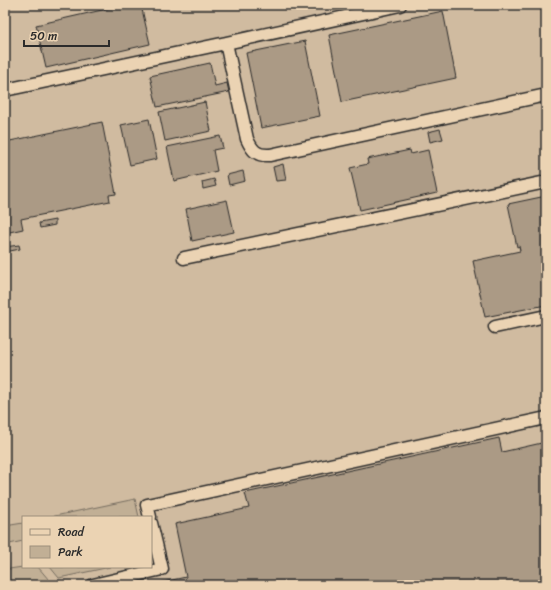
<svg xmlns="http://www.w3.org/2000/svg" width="551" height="590" viewBox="0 0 551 590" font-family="Sriracha,sans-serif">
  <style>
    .built { fill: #d0bba0; fill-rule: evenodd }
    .green { fill: #c1af95; stroke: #766d60 }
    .building { fill: #ab9a85; stroke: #2b2b2b }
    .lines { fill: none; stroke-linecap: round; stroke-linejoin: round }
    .minor-casing { stroke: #2b2b2b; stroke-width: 15 }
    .minor { stroke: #ebd3b3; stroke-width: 12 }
  </style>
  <rect width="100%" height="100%" fill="#e0c9ab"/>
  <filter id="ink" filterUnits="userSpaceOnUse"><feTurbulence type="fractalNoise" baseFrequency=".025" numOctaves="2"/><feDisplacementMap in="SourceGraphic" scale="8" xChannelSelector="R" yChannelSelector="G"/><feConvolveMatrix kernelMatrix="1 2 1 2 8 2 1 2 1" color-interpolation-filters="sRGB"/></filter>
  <g filter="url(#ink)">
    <path class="built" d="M5 5H546V585H5ZM23 517H151V567H23Z"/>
    <path class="green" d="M135 499 139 517H50Z
      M23 523V541L5 545V526Z
      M5 551 9 569 23 567H38L49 580 50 585H5Z
      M50 567H110L59 578Z"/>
    <path class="building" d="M124 5H141L150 44 46 68 36 25Z
      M443 11 456 78 342 102 329 35Z
      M305 41 320 116 261 128 246 53Z
      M210 63 215 86 227 83 229 92 157 107 150 76Z
      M205 102 211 131 165 141 159 112Z
      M149 119 157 159 130 165 121 125Z
      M102 122 116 194 109 195 110 201 21 219 23 229 5 233V142Z
      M440 129 443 139 430 142 428 132Z
      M220 136 223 148 213 150 217 171 174 181 167 147Z
      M410 150 411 154 428 150 437 193 360 210 350 168 368 164 367 159Z
      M283 164 286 180 276 181 273 167Z
      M243 171 245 181 229 185 227 175Z
      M214 179 216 186 203 189 202 182Z
      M546 196V305L485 317 473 261 520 251 519 246 517 247 508 204Z
      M227 200 234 232 192 241 186 209Z
      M55 220V225L40 228 39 223Z
      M19 245 20 249 5 252V247Z
      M499 438 502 452 546 442V585H149L186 577 175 524 249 508 245 493Z"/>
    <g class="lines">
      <g class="minor-casing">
        <path id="minor" d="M400 5 226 43 247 139C252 150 256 156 270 155L546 95
          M5 90 226 43
          M184 258 546 182
          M495 327 546 316
          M150 517 147 505 546 418
          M93 585 162 569 151 523"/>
      </g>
      <use href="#minor" class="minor"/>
    </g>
  </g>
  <rect width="551" height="590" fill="none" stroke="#ebd3b3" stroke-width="20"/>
  <rect x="10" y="10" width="531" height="570" fill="none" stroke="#2b2b2b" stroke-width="1.5" filter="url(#ink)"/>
  <rect x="22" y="516" width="130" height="52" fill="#ebd3b3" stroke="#9e907d"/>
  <rect x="30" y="529" width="20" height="6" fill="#ebd3b3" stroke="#9e907d"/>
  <text x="58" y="536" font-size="12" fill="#2b2b2b">Road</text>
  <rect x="30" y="546" width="20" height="12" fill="#c1af95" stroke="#9e907d"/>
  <text x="58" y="556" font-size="12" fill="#2b2b2b">Park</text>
  <path d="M24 40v6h85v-6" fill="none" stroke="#2b2b2b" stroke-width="2"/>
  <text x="30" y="40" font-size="12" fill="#2b2b2b" stroke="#ebd3b3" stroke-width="3" paint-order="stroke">50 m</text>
</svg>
